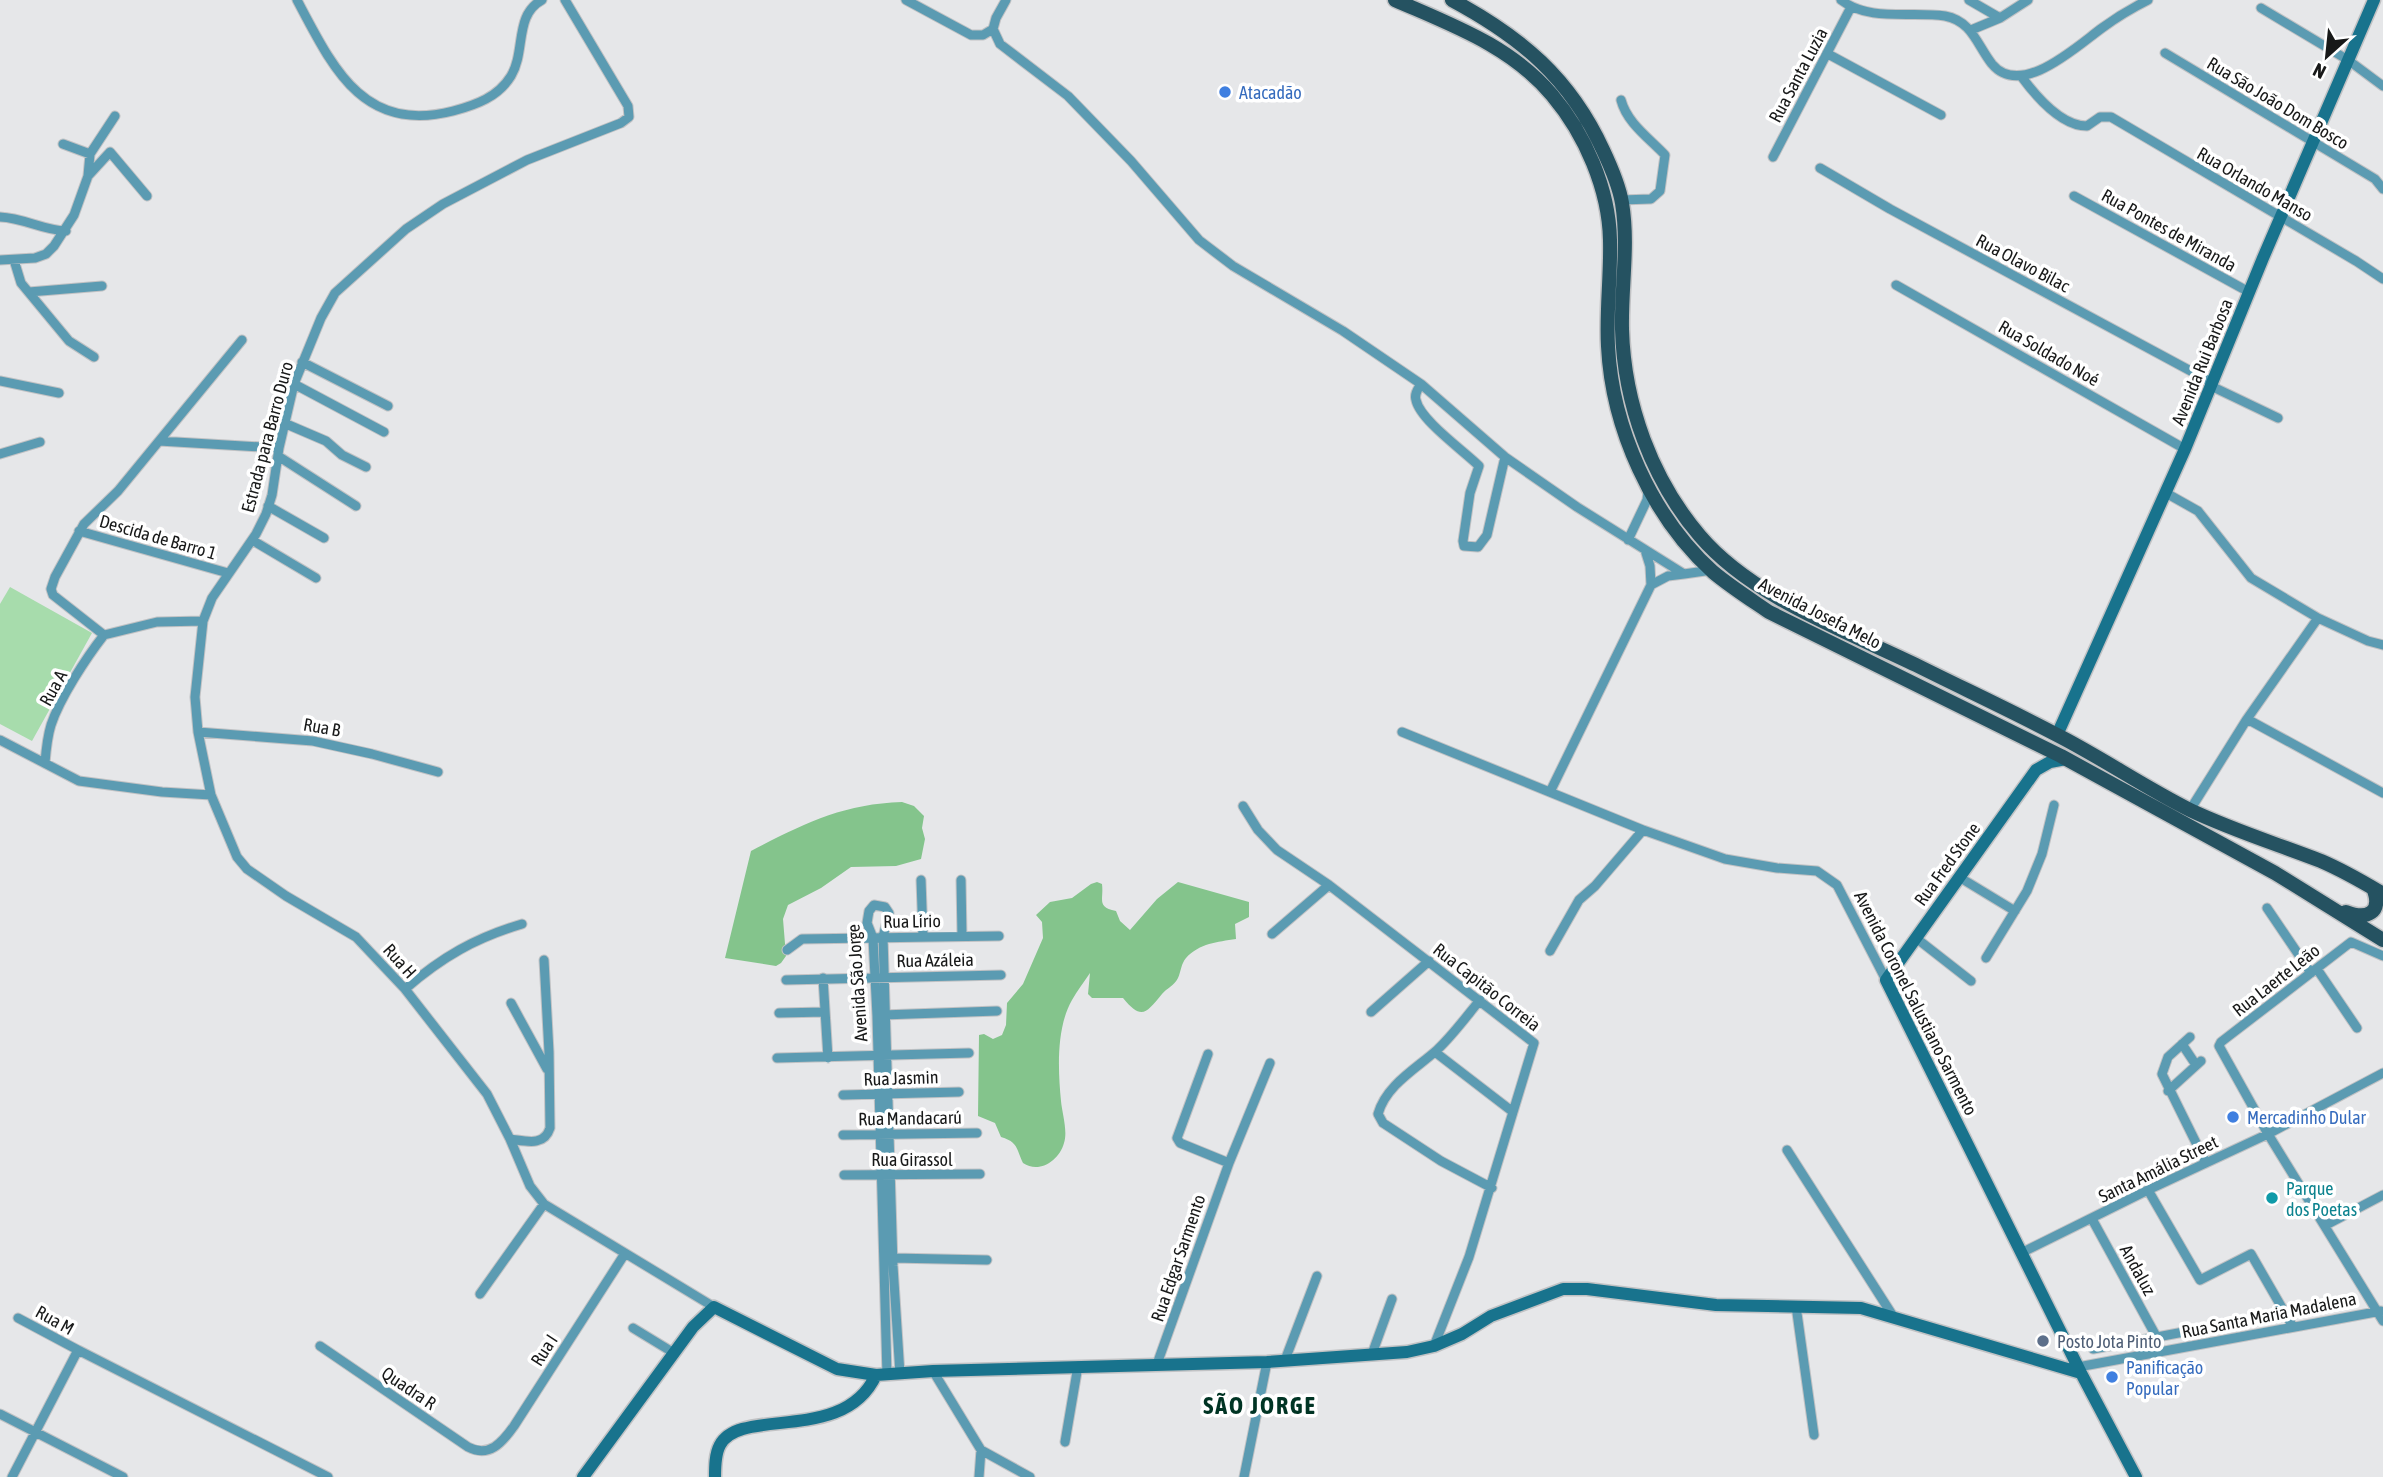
<svg xmlns="http://www.w3.org/2000/svg" width="2383" height="1477" viewBox="0 0 2383 1477" font-family="'Asap Condensed',sans-serif">
  <style>
    .green { fill: #a7dcac }
    .forest { fill: #84c48c }
    .lines { fill: none; stroke-linecap: round; stroke-linejoin: round }
    .street-casing { stroke: #c1c2c4; stroke-width: 11 }
    .secondary-casing { stroke: #c1c2c4; stroke-width: 15 }
    .primary-casing { stroke: #c1c2c4; stroke-width: 17 }
    .street { stroke: #5b9bb2; stroke-width: 9 }
    .secondary { stroke: #18738d; stroke-width: 12 }
    .primary { stroke: #255261; stroke-width: 14 }
    .shop-dot { fill: #3f7fe0; stroke: #fff; stroke-width: 2.5 }
    .culture-dot { fill: #0f9aa8; stroke: #fff; stroke-width: 2.5 }
    .service-dot { fill: #5c6f8a; stroke: #fff; stroke-width: 2.5 }
    .labels { text-anchor: middle; dominant-baseline: central; stroke-width: 7; stroke-linejoin: round; paint-order: stroke }
    .street-label { font-size: 18px; fill: #181919; stroke: #fff }
    .shop-label { font-size: 18px; fill: #366cbe; stroke: #fff; text-anchor: start }
    .culture-label { font-size: 18px; fill: #0d838f; stroke: #fff; text-anchor: start }
    .service-label { font-size: 18px; fill: #4e5e75; stroke: #fff; text-anchor: start }
    .district-label { font-size: 24px; font-weight: bold; letter-spacing: 2px; fill: #003424; stroke: #fff }
  </style>
  <rect width="100%" height="100%" fill="#e6e7e9"/>
  <path class="green" d="M10 587 92 633 32 741 0 724V604Z"/>
  <path class="forest" d="M902 802 914 806 924 816 922 828 925 839 921 859 896 866 851 867 821 888 788 905 783 919 786 956 781 963 776 966 725 958 751 851C803 824 842 804 902 802Z
    M1097 882 1102 884C1104 900 1096 907 1116 911L1120 921 1130 930 1157 899 1178 882 1249 902V917L1235 924 1236 939C1217 942 1200 943 1186 958 1181 964 1181 971 1178 978 1174 986 1167 988 1162 994 1146 1013 1142 1021 1123 998H1092L1088 994 1090 973C1084 982 1077 991 1072 1000 1056 1028 1058 1070 1061 1101 1062 1113 1068 1131 1064 1143 1059 1161 1039 1174 1023 1163 1016 1148 1018 1142 1001 1137L995 1123 978 1116 979 1035 984 1034 993 1039 1002 1035 1006 1025 1007 1003 1023 984 1043 938 1042 922 1036 915 1050 902 1072 898 1091 884Z"/>
  <g class="lines">
    <g class="street-casing">
      <path id="street" d="M297 0C333 68 363 134 453 111 476 105 498 97 511 76 526 51 514 15 542 0
        M565 0 628 106 629 117 621 123 527 160 443 204 406 229 335 293 321 318 294 384 279 448 272 495 266 514 256 534 212 598 203 621 195 697 198 732 211 795 237 857 247 869 286 896 356 937 405 989 487 1094 510 1139 530 1186 544 1204 714 1307
        M906 0 971 35H983L993 29
        M1006 0 996 18 993 29 1000 44 1068 96 1131 161 1199 240 1233 266 1343 331 1421 384 1505 457 1577 507 1684 574 1712 570
        M1841 0C1869 22 1912 11 1945 16 1972 21 1977 45 1992 64 2021 99 2077 46 2102 28 2117 17 2132 8 2148 0
        M1969 0 2000 18
        M2261 8 2348 60 2383 86
        M1971 30 2000 18 2028 0
        M2165 53 2375 179 2383 189
        M1828 54 1941 115
        M2021 76C2035 95 2061 126 2087 126L2100 117H2111L2356 261 2383 279
        M1621 100C1627 123 1649 138 1665 155L1660 191 1651 199 1621 200
        M63 144 90 154
        M1773 157 1851 7
        M1820 168 1890 209 2213 383
        M88 176 110 152 147 196
        M2074 196 2249 292
        M0 217C24 218 42 230 66 231
        M0 260 35 258 46 254 54 246 74 215 88 176 90 154 115 116
        M14 260 21 283 69 341 94 357
        M1896 285 2185 449
        M29 292 102 286
        M302 362 388 406
        M0 381 59 393
        M294 384 384 432
        M1421 384C1418 389 1414 394 1416 400 1420 420 1464 451 1479 466L1470 493 1463 541 1464 546 1478 547 1487 535 1505 457
        M2211 386 2278 418
        M284 423 326 441 342 455 366 467
        M159 441 279 448
        M0 454 40 442
        M278 456 356 506
        M2166 493 2198 511 2251 578 2318 618 2368 641 2383 645
        M268 506 324 538
        M79 531 228 573
        M252 540 316 578
        M1628 540 1647 500 1648 491
        M1651 585 1668 576 1684 574
        M104 635 53 595 51 589 55 577 84 524 118 491 242 340
        M2247 719 2383 793
        M198 732 313 741 372 754 438 772
        M1402 732 1643 830 1725 859 1777 868 1817 871 1837 885 1886 980
        M0 740 79 781 162 792 211 795
        M45 763C46 750 47 738 51 725 60 698 86 658 104 635L157 622 203 621
        M1550 792 1651 585 1650 566 1645 550
        M1243 806 1258 830 1277 850 1329 885 1534 1043 1469 1257 1434 1346
        M2190 810 2247 719 2318 618
        M1959 877 2015 911
        M921 880 923 936
        M961 880 962 936
        M2267 908 2311 973
        M1272 934 1329 885
        M1916 938 1971 981
        M787 950 802 939 999 936
        M1550 951 1579 900 1595 886 1643 830
        M2383 956 2351 942 2221 1042 2219 1046 2268 1134 2383 1321
        M1986 958 2027 891 2042 854 2054 805
        M2317 969 2357 1028
        M823 978 828 1058
        M786 980 1001 975
        M405 989C442 957 475 938 522 924
        M1480 1000C1466 1017 1453 1035 1437 1050 1417 1068 1386 1085 1378 1114L1383 1123 1441 1161 1492 1188
        M511 1003 547 1069
        M1371 1012 1429 961
        M779 1013 825 1012
        M882 1015 997 1011
        M2190 1037 2168 1057 2162 1074 2206 1163
        M2182 1044 2196 1065
        M1435 1052 1513 1112
        M1208 1054 1177 1138 1180 1143 1229 1163
        M777 1058 969 1053
        M2168 1091 2201 1061
        M843 1095 959 1092
        M843 1135 977 1133
        M510 1139C526 1141 544 1147 550 1128L549 1052 544 960
        M1787 1150 1893 1316
        M844 1175 980 1174
        M2148 1190 2200 1280 2251 1254 2293 1327
        M2092 1219 2156 1336
        M2326 1225 2383 1195
        M2021 1253 2148 1190 2268 1134 2383 1073
        M893 1258 987 1260
        M480 1294 544 1204
        M1796 1306 1814 1435
        M18 1318 78 1350
        M633 1328 674 1353
        M320 1346 468 1447C489 1458 502 1443 514 1426L624 1255
        M2093 1349 2221 1325
        M1372 1354 1392 1299
        M1285 1360 1317 1276
        M1157 1364 1229 1163 1270 1063
        M2078 1367 2381 1311
        M933 1371 981 1450 1030 1477
        M887 1375 877 1016 873 938 867 923 869 911 874 905 885 907 889 913 883 937 893 1266 900 1374
        M0 1414 123 1477
        M1065 1442 1078 1366
        M12 1477 78 1350 328 1477
        M979 1477 981 1450
        M1244 1477 1267 1362"/>
    </g>
    <g class="secondary-casing">
      <path id="secondary" d="M2057 735 2185 449 2263 258 2374 0
        M2066 759 2050 762 2036 770 1886 980 2081 1373 2136 1477
        M583 1477 693 1327 714 1307 837 1369 876 1375 933 1371 1267 1362 1407 1352 1434 1346 1462 1334 1491 1316 1563 1289H1587L1716 1305 1861 1308 2081 1373
        M715 1477C715 1467 715 1454 720 1445 740 1406 844 1445 876 1375"/>
    </g>
    <g class="primary-casing">
      <path id="primary" d="M1395 0C1452 25 1511 46 1552 95 1585 134 1609 189 1610 240 1611 276 1606 311 1608 346 1612 428 1652 517 1713 572 1731 587 1750 599 1769 612L2061 756 2275 873 2383 940
        M1452 0C1521 37 1570 78 1603 150 1611 167 1619 185 1622 203 1629 245 1621 287 1622 329 1624 404 1652 480 1700 536 1752 597 1846 631 1916 665 1964 689 2014 712 2061 737 2105 760 2146 788 2190 810 2232 830 2277 844 2321 861 2342 870 2363 882 2383 894
        M2346 912C2367 920 2383 913 2373 888"/>
    </g>
    <use href="#street" class="street"/>
    <use href="#secondary" class="secondary"/>
    <use href="#primary" class="primary"/>
  </g>
  <g class="shop-dot">
    <circle cx="1225" cy="92" r="7"/>
    <circle cx="2233" cy="1117" r="7"/>
    <circle cx="2112" cy="1377" r="7"/>
  </g>
  <circle class="culture-dot" cx="2272" cy="1198" r="7"/>
  <circle class="service-dot" cx="2043" cy="1341" r="7"/>
  <g class="labels">
    <g class="street-label">
      <text transform="translate(1798 75) rotate(-62)">Rua Santa Luzia</text>
      <text transform="translate(2278 103) rotate(31)">Rua São João Dom Bosco</text>
      <text transform="translate(2255 184) rotate(30)">Rua Orlando Manso</text>
      <text transform="translate(2169 230) rotate(29)">Rua Pontes de Miranda</text>
      <text transform="translate(2023 263) rotate(28)">Rua Olavo Bilac</text>
      <text transform="translate(2049 353) rotate(30)">Rua Soldado Noé</text>
      <text transform="translate(2202 362) rotate(-68)">Avenida Rui Barbosa</text>
      <text transform="translate(267 437) rotate(-75)">Estrada para Barro Duro</text>
      <text transform="translate(158 537) rotate(16)">Descida de Barro 1</text>
      <text transform="translate(1820 613) rotate(27)">Avenida Josefa Melo</text>
      <text transform="translate(53 688) rotate(-61)">Rua A</text>
      <text transform="translate(322 727) rotate(10)">Rua B</text>
      <text transform="translate(1947 864) rotate(-54)">Rua Fred Stone</text>
      <text transform="translate(912 921) rotate(-1)">Rua Lírio</text>
      <text transform="translate(935 960) rotate(-1)">Rua Azáleia</text>
      <text transform="translate(400 961) rotate(48)">Rua H</text>
      <text transform="translate(2276 980) rotate(-38)">Rua Laerte Leão</text>
      <text transform="translate(857 983) rotate(-94)">Avenida São Jorge</text>
      <text transform="translate(1487 987) rotate(38)">Rua Capitão Correia</text>
      <text transform="translate(1916 1003) rotate(63)">Avenida Coronel Salustiano Sarmento</text>
      <text transform="translate(901 1078) rotate(-2)">Rua Jasmin</text>
      <text transform="translate(910 1118) rotate(-1)">Rua Mandacarú</text>
      <text x="912" y="1159">Rua Girassol</text>
      <text transform="translate(2158 1169) rotate(-26)">Santa Amália Street</text>
      <text transform="translate(1178 1258) rotate(-71)">Rua Edgar Sarmento</text>
      <text transform="translate(2138 1270) rotate(61)">Andaluz</text>
      <text transform="translate(2269 1315) rotate(-11)">Rua Santa Maria Madalena</text>
      <text transform="translate(55 1320) rotate(29)">Rua M</text>
      <text transform="translate(544 1350) rotate(-57)">Rua I</text>
      <text transform="translate(409 1388) rotate(34)">Quadra R</text>
    </g>
    <g class="shop-label">
      <text x="1239" y="92">Atacadão</text>
      <text x="2247" y="1117">Mercadinho Dular</text>
      <text x="2126" y="1367">Panificação<tspan x="2126" dy="21">Popular</tspan></text>
    </g>
    <g class="culture-label">
      <text x="2286" y="1188">Parque<tspan x="2286" dy="21">dos Poetas</tspan></text>
    </g>
    <g class="service-label">
      <text x="2057" y="1341">Posto Jota Pinto</text>
    </g>
    <g class="district-label">
      <text x="1260" y="1405">SÃO JORGE</text>
    </g>
  </g>
  <g transform="translate(2327 56) rotate(207)" stroke="#ffffff" stroke-width="5" paint-order="stroke">
  <path d="M0-5L12 26L0 18L-12 26Z" fill="#181919"/>
  <text y="-10" font-size="19" font-weight="bold" text-anchor="middle" fill="#181919">N</text>
  </g>
</svg>
